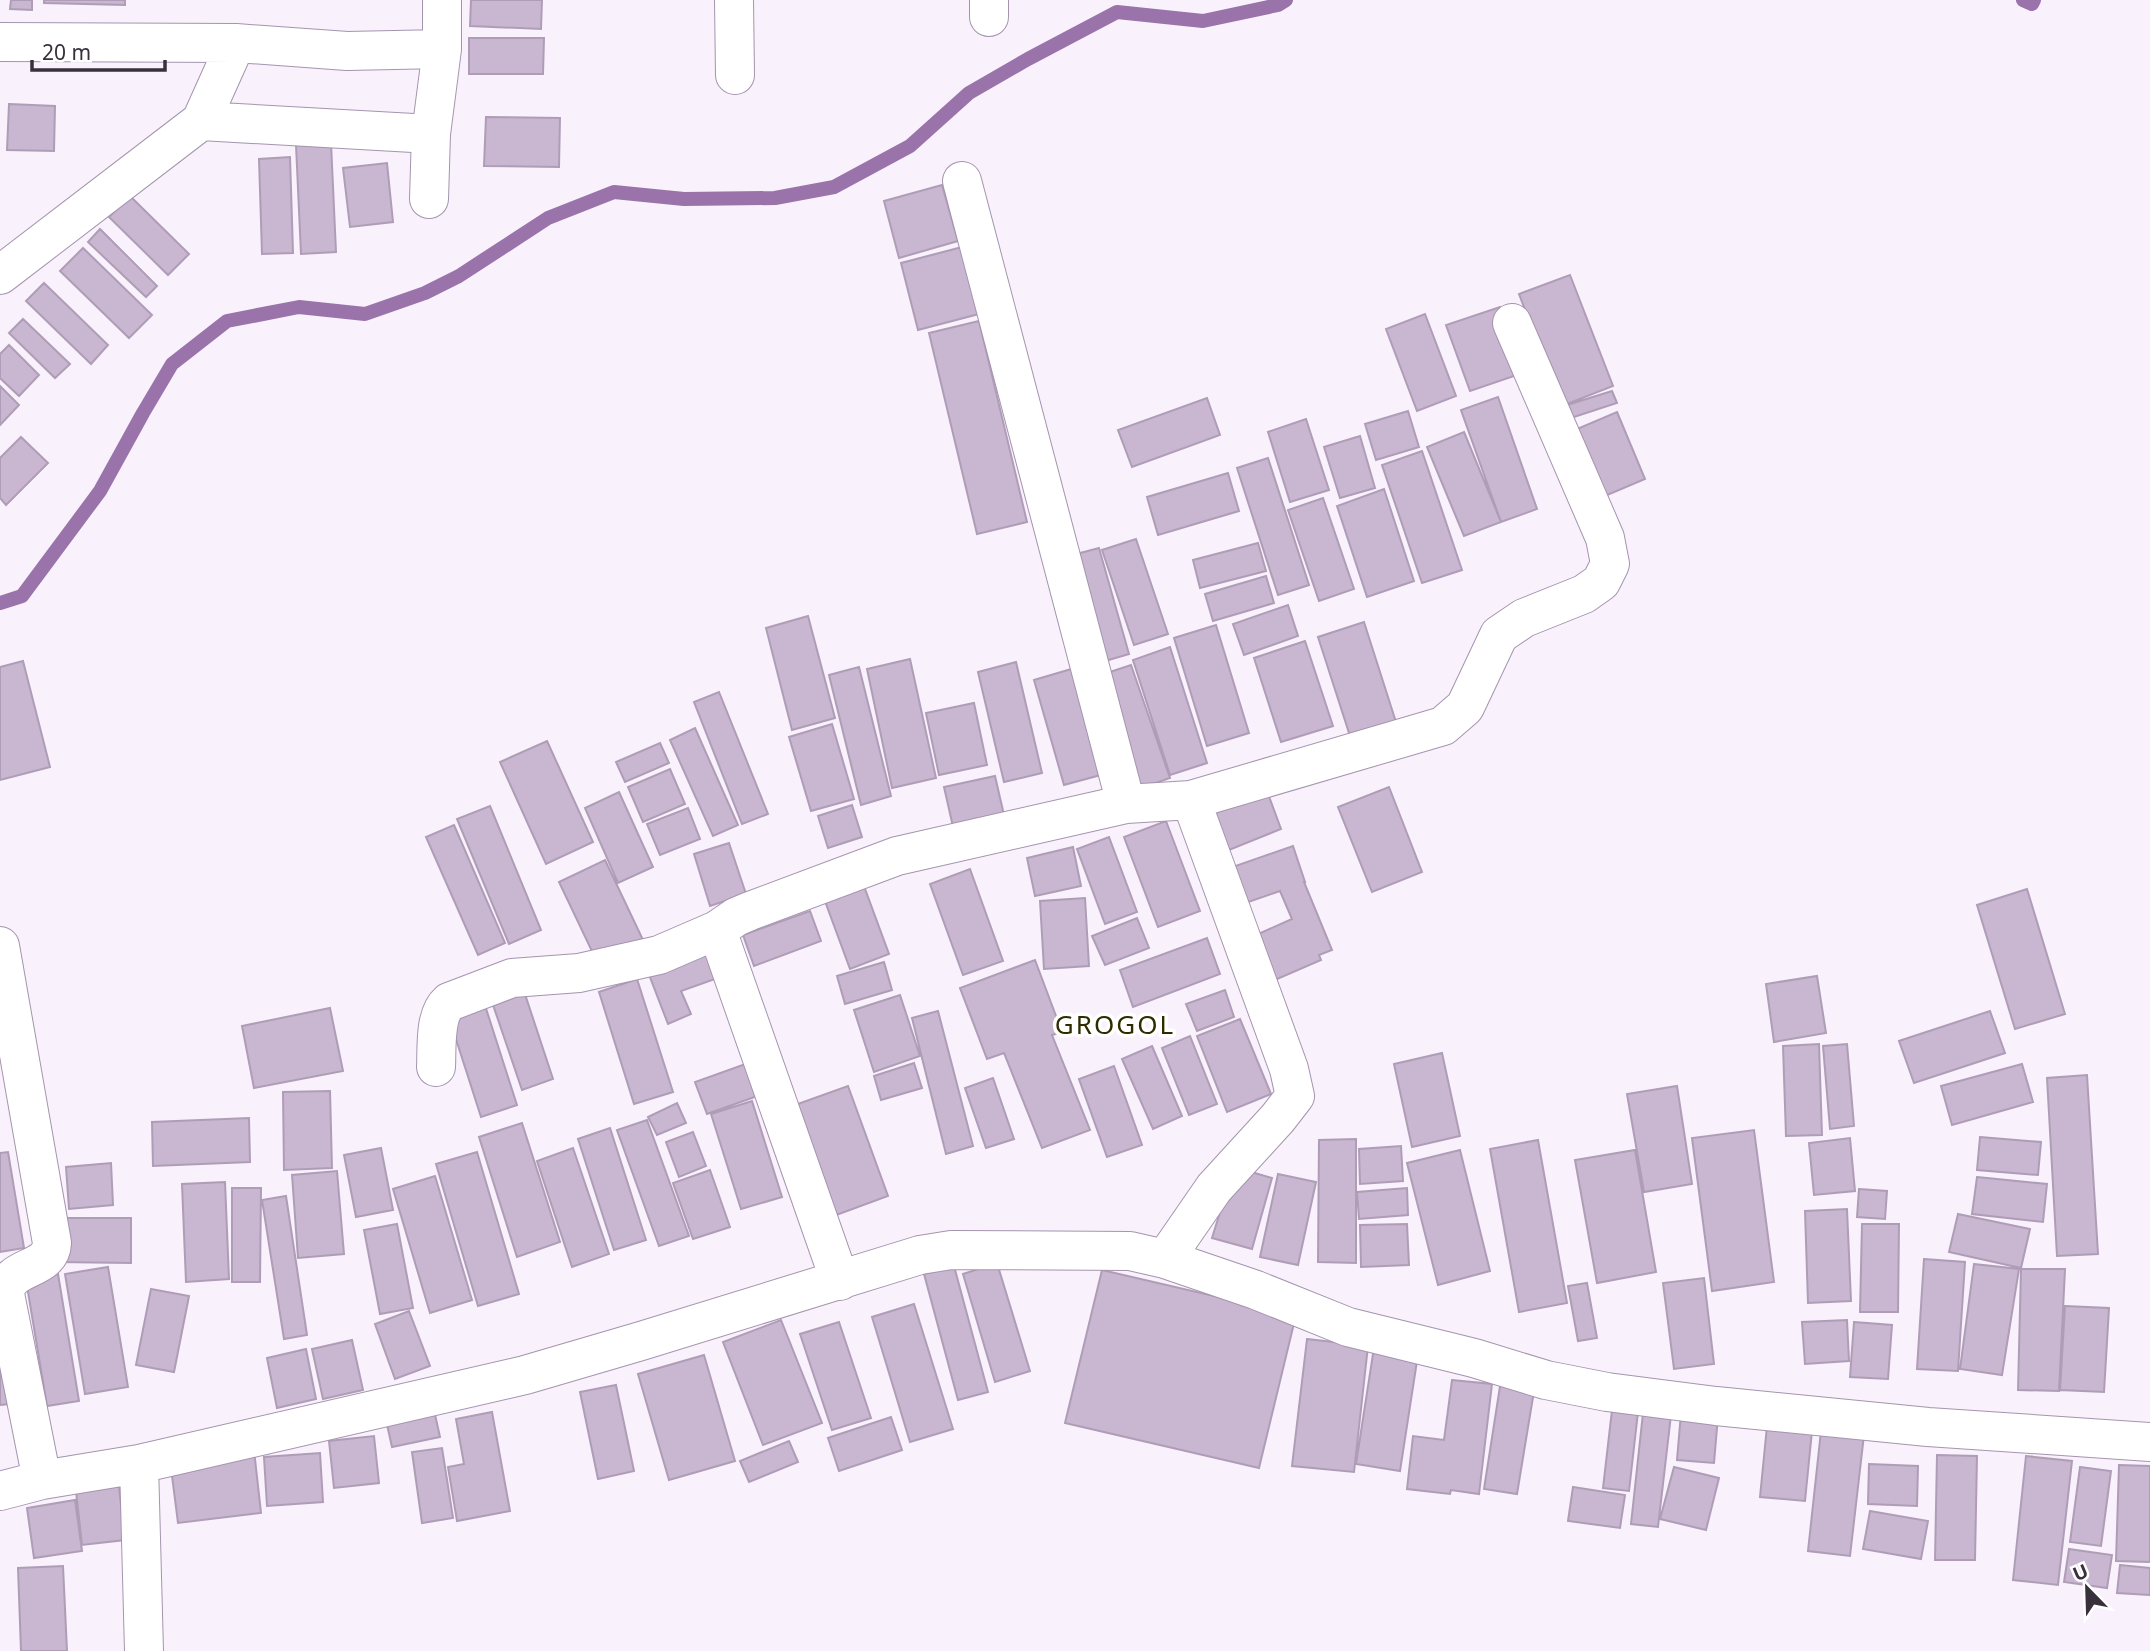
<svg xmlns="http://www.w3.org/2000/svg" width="2150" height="1651" viewBox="0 0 2150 1651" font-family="'Noto Sans',sans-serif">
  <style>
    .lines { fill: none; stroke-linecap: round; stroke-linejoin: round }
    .stream { stroke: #9973aa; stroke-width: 14 }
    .building { fill: #c9b6d1; stroke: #af9db7; stroke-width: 2 }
    .street-casing { stroke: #a594ae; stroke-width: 40 }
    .street { stroke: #fff; stroke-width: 38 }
    .labels { text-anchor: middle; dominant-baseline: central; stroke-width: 7; stroke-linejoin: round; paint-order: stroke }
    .quarter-label { font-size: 26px; letter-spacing: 2px; fill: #2e2b00; stroke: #fff }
  </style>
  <rect width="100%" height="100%" fill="#f9f1fc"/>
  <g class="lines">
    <path class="stream" d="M2023 0 2032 4 2034 0
      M0 603 22 596 100 491 143 413 172 364 227 321 299 307 365 314 425 293 459 276 548 218 614 192 684 199 775 198 834 187 910 146 969 93 1028 59 1117 12 1203 21 1278 5 1286 0"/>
  </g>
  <path class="building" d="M11 0H32V10L10 9Z
    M44 0H125V5L44 3Z
    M471 0H542L541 29 470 26Z
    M469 38H544L543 74H469Z
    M9 104 55 106 54 151 7 150Z
    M486 117 560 118 559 167 484 166Z
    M331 143 336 252 301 254 296 145Z
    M290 157 293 253 262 254 259 159Z
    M387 163 393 222 350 227 343 168Z
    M942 185 958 241 899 258 884 201Z
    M130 196 189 254 168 275 109 217Z
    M100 229 157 286 146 297 88 242Z
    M962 247 979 314 918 330 901 263Z
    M83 248 152 315 129 338 60 271Z
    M1570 275 1613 386 1562 406 1519 294Z
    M44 283 108 345 91 364 26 301Z
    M1500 307 1523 373 1470 391 1446 325Z
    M1425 314 1456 396 1417 411 1386 329Z
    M23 319 70 364 55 378 9 333Z
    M979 321 1027 522 977 534 929 333Z
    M9 345 39 375 19 396 0 378V354Z
    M0 386 19 405 0 425Z
    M1612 391 1617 403 1571 418 1567 405Z
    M1498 397 1537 509 1501 522 1461 410Z
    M1207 398 1220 435 1132 467 1118 430Z
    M1408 411 1419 447 1376 460 1365 424Z
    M1617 412 1645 479 1605 496 1577 429Z
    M1306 419 1329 490 1290 502 1268 432Z
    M1464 432 1501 522 1464 536 1427 447Z
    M1360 436 1375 488 1340 498 1324 447Z
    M21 437 48 463 6 505 0 498V458Z
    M1422 451 1462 570 1422 583 1382 465Z
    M1268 458 1309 585 1278 595 1237 468Z
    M1228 473 1239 511 1158 535 1147 497Z
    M1384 489 1414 581 1367 597 1337 506Z
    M1323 498 1354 589 1319 601 1288 510Z
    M1136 539 1168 634 1134 645 1102 550Z
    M1258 543 1266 571 1200 588 1193 560Z
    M1099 548 1129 654 1095 664 1065 557Z
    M1266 576 1274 603 1213 621 1205 594Z
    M1288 605 1298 636 1244 655 1233 624Z
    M808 616 835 718 792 730 766 628Z
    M1364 622 1396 722 1350 736 1318 637Z
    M1216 625 1249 733 1207 746 1174 638Z
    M1305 641 1333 726 1281 742 1254 658Z
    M1170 647 1207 763 1170 775 1133 660Z
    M910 659 936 778 892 788 867 669Z
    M23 661 50 767 0 780V667Z
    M1016 662 1042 773 1004 782 978 672Z
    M1131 665 1170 778 1139 789 1101 675Z
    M859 667 891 796 861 805 829 675Z
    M1078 667 1108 773 1064 785 1034 680Z
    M719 692 768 814 742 824 694 702Z
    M974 703 987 765 939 775 926 713Z
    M832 724 854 799 811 811 789 737Z
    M695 728 738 825 713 836 670 740Z
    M547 741 593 842 546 864 500 762Z
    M660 743 669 763 625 782 616 762Z
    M670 769 685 804 643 822 628 787Z
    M995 776 1007 828 956 840 944 787Z
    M1389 787 1422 872 1372 892 1338 807Z
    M1267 791 1281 829 1224 852 1208 814Z
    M619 792 653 867 618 883 585 808Z
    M852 805 862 837 828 848 818 816Z
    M490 806 541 930 509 944 457 819Z
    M688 808 700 839 660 855 647 824Z
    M1166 821 1200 911 1158 927 1124 837Z
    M454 825 505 943 478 955 426 837Z
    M1109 837 1137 912 1105 924 1077 849Z
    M729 843 746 894 710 906 694 854Z
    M1293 846 1305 882H1304L1332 950 1319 955 1321 960 1275 980 1256 935 1292 919 1280 891 1234 907 1221 871Z
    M1073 847 1081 886 1035 896 1027 858Z
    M605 860 644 942 598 964 559 882Z
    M970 869 1003 961 963 975 930 884Z
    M861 878 889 954 850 969 822 893Z
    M2027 889 2065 1014 2015 1029 1977 905Z
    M1085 898 1089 966 1044 969 1040 901Z
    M810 911 821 941 754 966 743 935Z
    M1137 918 1149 948 1105 965 1092 936Z
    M1207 938 1220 974 1133 1007 1120 970Z
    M708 952 718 978 681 991 691 1014 668 1024 648 972Z
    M1035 960 1062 1032 1052 1035 1090 1130 1042 1148 1004 1053 987 1059 960 988Z
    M884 962 892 990 845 1004 837 976Z
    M1817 976 1826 1033 1774 1042 1766 984Z
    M637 979 673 1092 634 1104 599 992Z
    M522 985 553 1079 522 1090 490 996Z
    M1225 990 1234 1017 1197 1031 1186 1004Z
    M900 995 920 1056 874 1072 854 1010Z
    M482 996 517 1105 481 1117 446 1008Z
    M330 1008 343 1071 254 1088 242 1026Z
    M938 1011 973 1146 946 1154 912 1018Z
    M1990 1011 2005 1053 1914 1083 1899 1041Z
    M1240 1019 1271 1094 1227 1112 1197 1036Z
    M1190 1036 1217 1104 1189 1115 1162 1048Z
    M1819 1044 1822 1135 1786 1136 1783 1046Z
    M1847 1044 1854 1126 1830 1129 1823 1046Z
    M1152 1046 1182 1116 1153 1129 1122 1059Z
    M1442 1053 1460 1136 1412 1147 1394 1064Z
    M751 1062 763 1094 707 1114 695 1082Z
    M914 1063 922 1088 881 1100 874 1076Z
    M2022 1064 2033 1102 1952 1125 1941 1086Z
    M1114 1066 1142 1145 1107 1157 1079 1079Z
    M2087 1075 2098 1254 2057 1256 2047 1078Z
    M993 1078 1014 1139 986 1148 965 1088Z
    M848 1086 888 1196 831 1217 792 1106Z
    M1677 1086 1692 1184 1644 1192 1627 1094Z
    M330 1091 332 1168 284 1170 283 1092Z
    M752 1101 782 1197 741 1209 711 1114Z
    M677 1103 686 1123 657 1135 648 1117Z
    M249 1118 250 1162 153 1166 152 1122Z
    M647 1120 689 1236 659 1246 617 1130Z
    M522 1123 560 1242 517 1257 479 1137Z
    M610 1128 646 1240 614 1250 578 1139Z
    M1754 1130 1774 1282 1712 1291 1692 1138Z
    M693 1132 706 1166 679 1177 666 1142Z
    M1980 1137 2041 1142 2038 1175 1977 1170Z
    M1850 1138 1855 1191 1814 1195 1809 1143Z
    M1356 1139V1263L1318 1262 1319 1140Z
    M1538 1140 1567 1303 1519 1312 1490 1149Z
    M1401 1146 1403 1181 1360 1184 1359 1149Z
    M381 1148 393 1210 356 1217 344 1155Z
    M573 1148 609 1254 572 1267 537 1161Z
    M1460 1150 1490 1271 1438 1285 1407 1163Z
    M1635 1150 1656 1272 1597 1283 1575 1160Z
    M8 1152 24 1248 0 1252V1153Z
    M477 1152 519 1294 478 1306 436 1164Z
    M111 1163 113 1205 69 1209 66 1167Z
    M1234 1167 1272 1178 1252 1249 1212 1238Z
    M710 1170 730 1227 693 1239 673 1183Z
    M337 1171 344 1254 298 1258 292 1175Z
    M1278 1174 1316 1182 1298 1265 1260 1257Z
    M435 1176 472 1300 430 1313 393 1189Z
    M1977 1177 2047 1184 2043 1222 1972 1214Z
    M225 1182 229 1279 186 1282 182 1184Z
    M232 1188H261L260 1282H232Z
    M1407 1188 1408 1215 1359 1219 1357 1192Z
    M1859 1189 1887 1191 1885 1219 1857 1217Z
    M286 1196 307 1335 284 1339 262 1200Z
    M1847 1209 1851 1301 1808 1303 1805 1211Z
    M1958 1214 2030 1229 2021 1268 1949 1252Z
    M57 1218H131V1263L56 1262Z
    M397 1224 413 1308 380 1314 364 1230Z
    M1407 1224 1409 1265 1361 1267 1360 1225Z
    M1862 1224H1899L1898 1312H1860Z
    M1924 1259 1965 1262 1958 1371 1917 1369Z
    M997 1263 1030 1371 995 1382 963 1274Z
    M1974 1264 2019 1269 2002 1375 1960 1369Z
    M954 1266 988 1392 958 1400 924 1274Z
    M108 1267 128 1387 85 1394 65 1274Z
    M2021 1269H2065L2059 1391 2018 1390Z
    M1102 1270 1296 1315 1259 1468 1065 1423Z
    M58 1274 79 1401 47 1406 26 1280Z
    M1704 1278 1714 1364 1674 1369 1663 1283Z
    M1587 1283 1597 1338 1578 1341 1568 1286Z
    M151 1289 189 1296 174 1372 136 1365Z
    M914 1304 953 1429 910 1442 872 1317Z
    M2065 1306 2109 1308 2104 1392 2060 1390Z
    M409 1311 430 1366 395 1379 375 1324Z
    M781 1320 822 1423 763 1445 723 1342Z
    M1847 1320 1849 1361 1805 1364 1802 1322Z
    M839 1322 871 1418 832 1430 800 1334Z
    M1854 1322 1892 1325 1888 1379 1850 1377Z
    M1307 1339 1368 1346 1354 1472 1292 1466Z
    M352 1340 363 1390 323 1399 312 1349Z
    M1375 1341 1419 1348 1400 1471 1356 1464Z
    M306 1349 316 1399 277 1408 267 1358Z
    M0 1351 9 1404 0 1405Z
    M704 1355 735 1461 669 1480 638 1374Z
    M1452 1380 1492 1384 1479 1494 1451 1490 1450 1494 1407 1489 1413 1436 1444 1440Z
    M1501 1380 1535 1385 1517 1494 1484 1489Z
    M616 1385 634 1471 598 1479 580 1392Z
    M434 1410 440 1437 392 1447 386 1420Z
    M1612 1410 1638 1412 1629 1491 1603 1488Z
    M492 1412 510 1511 457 1521 448 1467 464 1464 456 1419Z
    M1643 1413 1671 1415 1658 1527 1631 1524Z
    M1681 1413 1718 1416 1714 1463 1677 1460Z
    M891 1417 902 1450 839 1471 828 1438Z
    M1767 1426 1812 1431 1805 1501 1760 1497Z
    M1821 1431 1864 1435 1850 1556 1808 1551Z
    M374 1436 379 1483 334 1488 329 1441Z
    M789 1441 798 1462 749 1482 740 1461Z
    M442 1448 453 1518 422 1523 412 1452Z
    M254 1450 261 1513 178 1523 170 1460Z
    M320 1453 323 1502 267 1506 264 1457Z
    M1937 1455 1977 1456 1975 1560H1935Z
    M2026 1456 2072 1461 2058 1585 2013 1580Z
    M1869 1464 1918 1466 1917 1506 1868 1504Z
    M2119 1465 2150 1466V1562L2116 1561Z
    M1674 1467 1719 1478 1706 1530 1660 1519Z
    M2080 1467 2111 1471 2101 1546 2070 1542Z
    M118 1478 125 1540 82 1545 75 1482Z
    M1573 1487 1625 1495 1620 1528 1568 1521Z
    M75 1500 82 1551 34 1558 27 1508Z
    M1870 1511 1928 1521 1921 1559 1863 1549Z
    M2069 1549 2112 1555 2107 1588 2064 1582Z
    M2120 1565 2150 1568V1595L2117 1593Z
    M63 1566 67 1651H21L18 1568Z"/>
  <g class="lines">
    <g class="street-casing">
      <path id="street" d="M734 0 735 75
        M989 17V0
        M0 42 236 43 347 51 442 49
        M201 121 431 134
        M962 181 1126 804
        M429 199 431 134 442 49V0
        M0 275 201 121 236 43
        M0 946 52 1243C51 1272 7 1264 5 1294L42 1480
        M436 1067C437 1048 434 1015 449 1002L512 978 579 973 659 955 717 930
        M1165 1259 1214 1188 1278 1118 1295 1096 1289 1069 1191 800
        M840 1281 717 930 736 917 750 911 897 856 1126 804 1191 800 1443 726 1465 707 1499 635 1524 618 1584 594 1601 582 1610 564 1605 538 1512 323
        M139 1464 144 1651
        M0 1491 42 1480 139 1464 525 1375 641 1341 920 1255 951 1250 1130 1251 1165 1259 1256 1290 1348 1327 1474 1358 1546 1380 1607 1392 1716 1406 1928 1427 2150 1442"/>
    </g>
    <use href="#street" class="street"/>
  </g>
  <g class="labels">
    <g class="quarter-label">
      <text x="1115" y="1024">GROGOL</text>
    </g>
  </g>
  <g transform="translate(2087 1588) rotate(337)" stroke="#ffffff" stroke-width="5" paint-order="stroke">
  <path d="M0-5L12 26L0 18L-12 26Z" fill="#38303b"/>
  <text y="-10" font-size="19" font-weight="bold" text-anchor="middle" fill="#38303b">U</text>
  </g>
  <path d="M32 60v10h133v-10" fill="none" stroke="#38303b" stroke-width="3.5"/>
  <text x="42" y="60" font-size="21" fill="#38303b" stroke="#ffffff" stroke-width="5" paint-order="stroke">20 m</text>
</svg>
